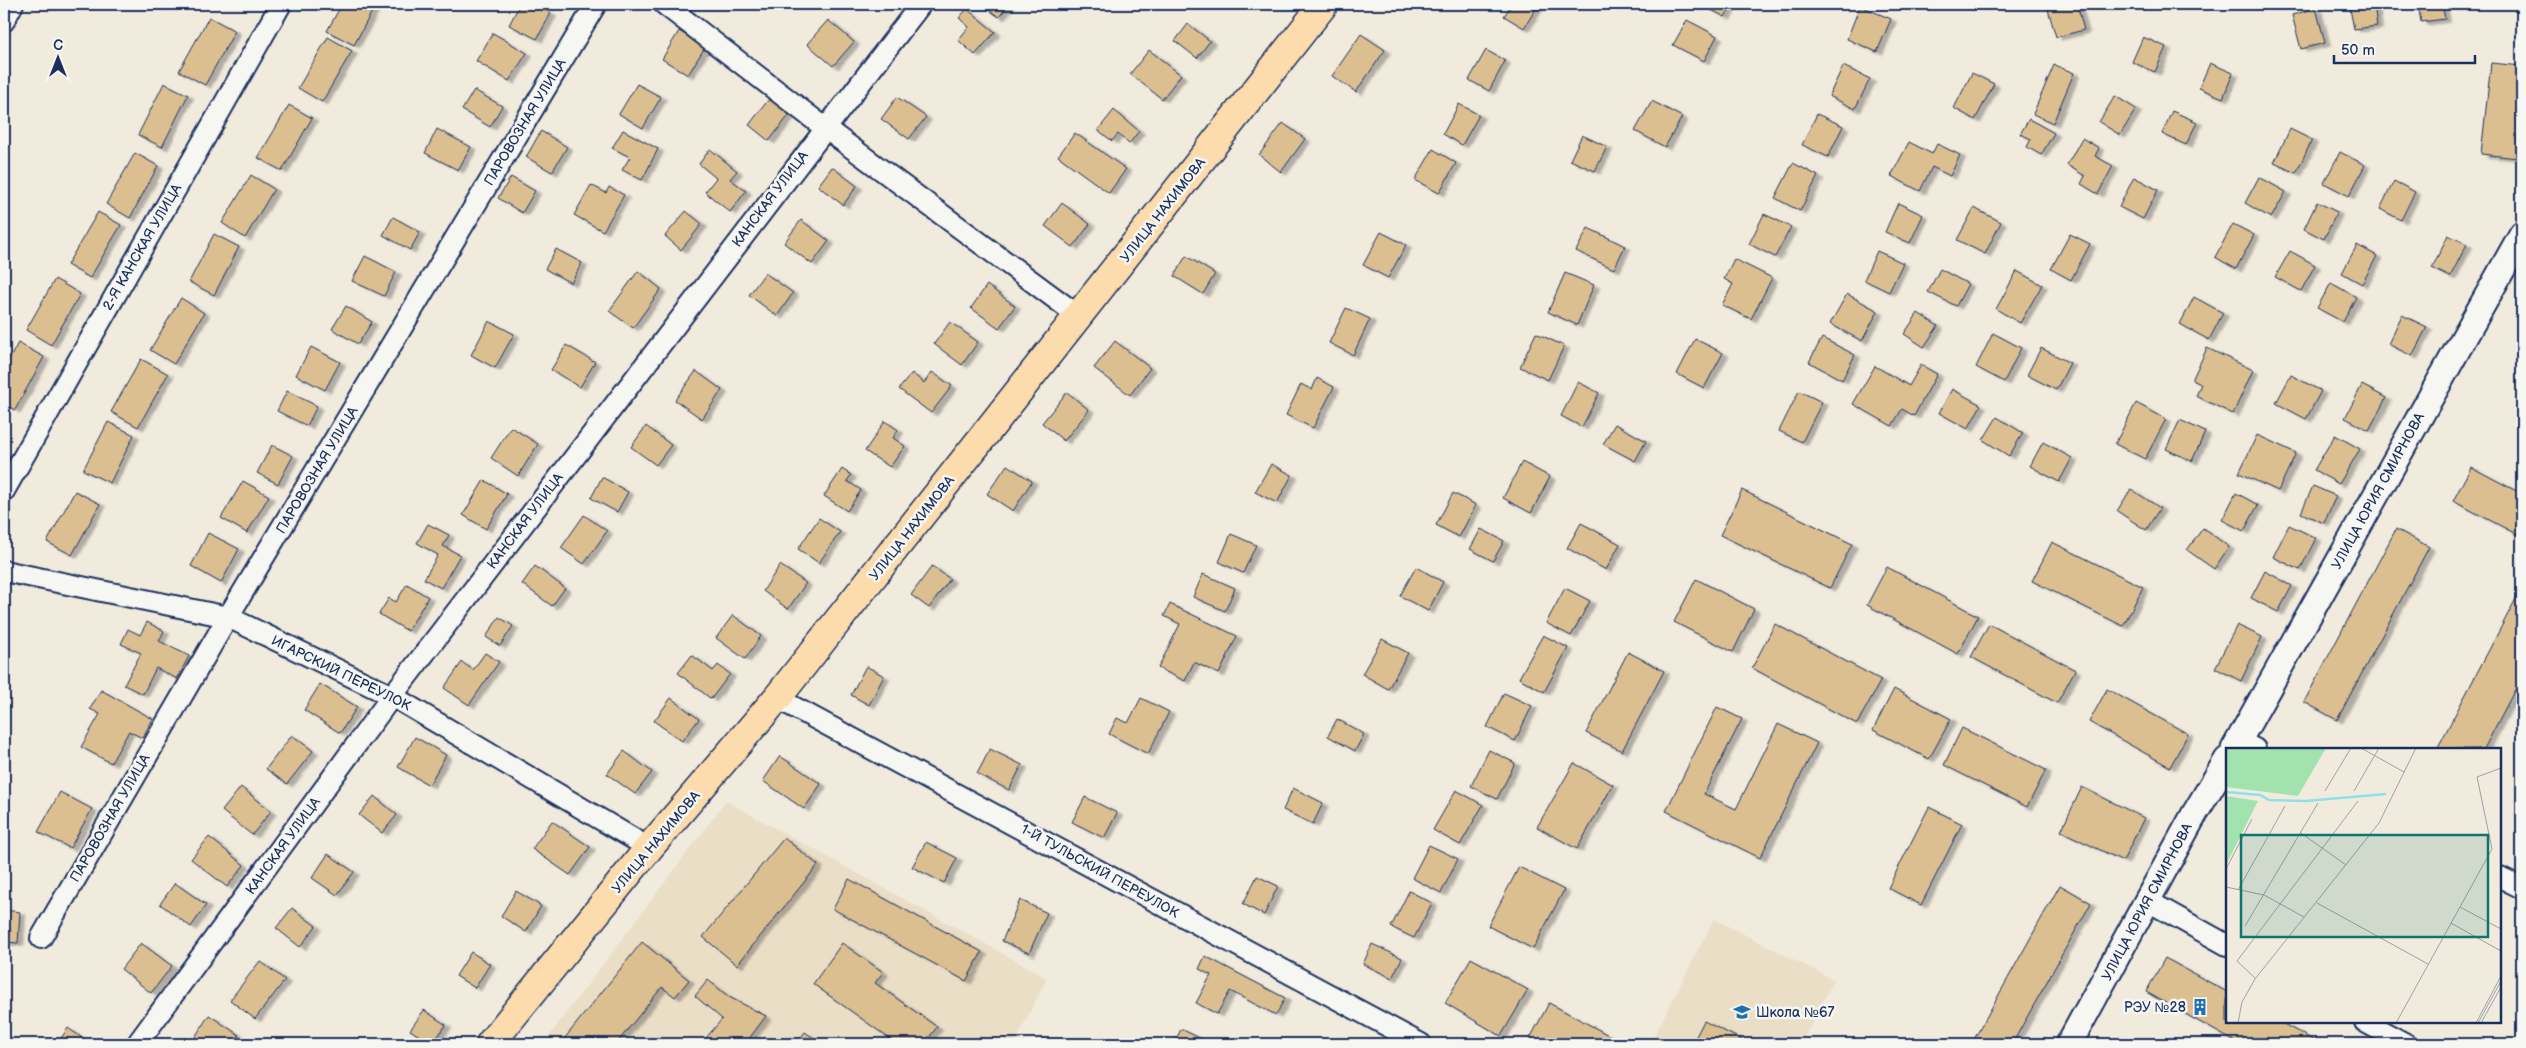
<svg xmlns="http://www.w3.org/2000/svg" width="2526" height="1048" viewBox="0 0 2526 1048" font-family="'Balsamiq Sans',sans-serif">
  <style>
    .built { fill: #eadec7 }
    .building { fill: #dbbf90; stroke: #1b2f5e; filter: url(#shadow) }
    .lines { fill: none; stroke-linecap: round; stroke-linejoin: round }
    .minor-casing { stroke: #1b2f5e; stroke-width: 24 }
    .tertiary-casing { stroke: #1b2f5e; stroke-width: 29 }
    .primary-casing { stroke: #1b2f5e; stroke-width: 31 }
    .minor { stroke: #f6f6f2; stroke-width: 20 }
    .tertiary { stroke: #f6f6f2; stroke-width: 25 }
    .primary { stroke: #fcdcac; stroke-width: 28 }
    .labels { text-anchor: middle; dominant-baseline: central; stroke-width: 5; stroke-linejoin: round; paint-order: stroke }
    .street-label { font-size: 14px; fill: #1b2f5e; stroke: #f6f6f2 }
    .poi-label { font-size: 14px; fill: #1b2f5e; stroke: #f6f6f2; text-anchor: end }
    .inset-river { fill: none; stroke: #90e0eb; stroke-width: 2.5 }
    .inset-road { fill: none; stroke: #9ba0ab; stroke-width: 1 }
    .view { fill: #0f766e; fill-opacity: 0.15; stroke: #0f766e; stroke-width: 2.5 }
    .inset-edge { fill: none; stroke: #1b2f5e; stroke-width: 2.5 }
  </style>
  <defs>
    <filter id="shadow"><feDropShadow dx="5.5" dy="3" stdDeviation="1" flood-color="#0004"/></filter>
  </defs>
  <rect width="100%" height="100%" fill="#f1ebde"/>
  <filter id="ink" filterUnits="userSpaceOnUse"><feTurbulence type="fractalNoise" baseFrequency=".02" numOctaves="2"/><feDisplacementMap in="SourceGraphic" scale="10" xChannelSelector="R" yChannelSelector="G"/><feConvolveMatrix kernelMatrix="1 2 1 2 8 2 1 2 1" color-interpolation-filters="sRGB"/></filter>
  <g filter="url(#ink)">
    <path class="built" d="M726 801 1047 978 1014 1044H543Z
      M1714 919 1834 980 1801 1044H1650Z"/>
    <path class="building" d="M342 4H376L354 45 327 31Z
      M520 4H533L551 13 537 39 509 25Z
      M981 4H1009L999 17Z
      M1512 4H1539L1524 28 1504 16Z
      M1700 4H1732L1725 17Z
      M2055 4H2077L2084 30 2056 37 2047 6Z
      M2349 4H2374L2377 26 2354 29Z
      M2418 4H2442L2445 19 2421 22Z
      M1860 6 1891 19 1877 52 1847 39Z
      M2316 8 2325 43 2301 49 2292 15Z
      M967 9 995 32 975 55 958 40 969 27 959 18Z
      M209 17 235 31 205 85 179 71Z
      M828 20 854 42 833 66 807 44Z
      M1687 20 1717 36 1704 61 1673 45Z
      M1188 24 1210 41 1197 58 1175 41Z
      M679 31 705 47 688 75 662 59Z
      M493 33 527 53 509 81 476 61Z
      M1361 34 1385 50 1356 92 1332 76Z
      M328 37 352 51 322 102 298 88Z
      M2143 37 2166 47 2155 72 2132 62Z
      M1149 50 1181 75 1162 99 1130 74Z
      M1486 50 1505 61 1489 91 1469 80Z
      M2210 63 2233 73 2223 98 2199 88Z
      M2491 63 2522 66V121L2518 158 2481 154Z
      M2054 65 2074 73 2053 123 2033 114Z
      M1843 66 1870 79 1855 109 1829 96Z
      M1972 73 1994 84 1975 120 1954 108Z
      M164 83 188 95 162 147 138 135Z
      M637 84 661 97 643 128 619 114Z
      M474 90 502 106 490 127 462 110Z
      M2115 96 2136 109 2120 135 2099 122Z
      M897 97 926 117 909 139 881 119Z
      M769 99 790 114 769 141 749 125Z
      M1652 101 1682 117 1665 147 1635 131Z
      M1459 104 1479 115 1462 145 1443 134Z
      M289 105 312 118 282 171 258 158Z
      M1114 110 1139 131 1129 144 1118 134 1112 141 1098 130Z
      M2172 111 2197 122 2186 145 2162 134Z
      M1817 114 1843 126 1828 157 1802 145Z
      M2029 119 2054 133 2041 155 2027 147 2031 139 2020 134Z
      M1283 123 1305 139 1281 172 1259 155Z
      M437 129 471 147 458 170 425 153Z
      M2290 129 2312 140 2296 173 2274 163Z
      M623 130 658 149 642 180 622 170 630 157 612 148Z
      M541 131 567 147 552 172 526 157Z
      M1075 133 1126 169 1109 193 1058 156Z
      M1582 135 1607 147 1595 171 1570 160Z
      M2082 138 2099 148 2095 156 2113 166 2098 194 2081 184 2085 176 2067 165Z
      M1909 142 1932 154 1937 144 1960 155 1950 176 1932 167 1920 191 1891 176Z
      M710 149 737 171 730 179 746 191 730 212 705 192 716 178 699 164Z
      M1433 149 1456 163 1439 193 1415 180Z
      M2340 152 2365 165 2349 196 2324 183Z
      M135 153 158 166 130 218 106 204Z
      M1793 163 1818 176 1800 211 1775 198Z
      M832 167 857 186 843 205 818 186Z
      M251 175 274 189 245 238 222 223Z
      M511 177 535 191 522 213 498 198Z
      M2134 177 2158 190 2143 219 2119 207Z
      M2259 177 2286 192 2271 218 2245 203Z
      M2394 181 2415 192 2401 220 2380 209Z
      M591 185 606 193 609 187 624 195 603 231 574 215Z
      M2317 202 2337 212 2324 239 2304 229Z
      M1062 203 1090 224 1073 247 1045 226Z
      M1898 203 1923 215 1910 243 1885 232Z
      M1974 208 2001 222 1985 254 1957 240Z
      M686 211 702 224 681 250 665 236Z
      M98 212 121 225 90 278 67 265Z
      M1764 214 1791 227 1775 257 1749 244Z
      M393 217 420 232 410 250 383 235Z
      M801 220 829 241 812 264 784 243Z
      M2233 224 2254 235 2236 269 2215 257Z
      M1588 228 1625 246 1614 269 1576 251Z
      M1381 232 1406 245 1388 278 1363 265Z
      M214 234 239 247 214 295 189 282Z
      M2070 234 2090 244 2071 280 2051 269Z
      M2448 235 2467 244 2450 277 2432 268Z
      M2357 245 2377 256 2362 284 2342 273Z
      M556 249 582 263 571 283 545 269Z
      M1877 251 1903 263 1889 292 1864 280Z
      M2290 251 2315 265 2301 291 2275 277Z
      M365 256 396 272 384 296 352 281Z
      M1186 256 1215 274 1203 294 1174 276Z
      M1734 259 1772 278 1751 319 1722 305 1733 284 1724 279Z
      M1940 269 1968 284 1956 306 1928 292Z
      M638 271 661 289 633 328 609 311Z
      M2017 271 2042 285 2020 323 1996 309Z
      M765 273 793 293 777 316 749 295Z
      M1565 273 1594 285 1577 325 1548 312Z
      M55 279 80 294 51 345 26 330Z
      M2331 283 2356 297 2343 322 2317 308Z
      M987 285 1015 306 999 328 971 308Z
      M1847 294 1878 311 1862 341 1830 324Z
      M2194 297 2223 313 2209 340 2180 324Z
      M181 298 204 313 174 364 150 350Z
      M346 306 372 322 358 344 332 329Z
      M1346 308 1370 319 1353 355 1329 343Z
      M1918 313 1938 326 1924 347 1904 334Z
      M2402 315 2427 327 2412 356 2388 344Z
      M489 321 514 334 495 368 471 355Z
      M950 322 978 342 962 365 934 344Z
      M1536 333 1564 346 1548 380 1520 367Z
      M1993 333 2021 348 2004 382 1976 367Z
      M1822 338 1855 355 1842 380 1809 362Z
      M1695 339 1723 353 1704 388 1677 374Z
      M1115 341 1150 368 1130 395 1094 368Z
      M18 343 44 357 15 410 4 404V369Z
      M566 345 595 362 580 387 551 370Z
      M311 347 340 362 325 390 296 375Z
      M2041 348 2070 363 2056 390 2027 375Z
      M2207 348 2253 370 2233 414 2196 396 2201 384 2192 380Z
      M141 359 168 374 138 427 111 412Z
      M1921 365 1937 374 1914 416 1902 409 1892 426 1853 404 1875 366 1909 386Z
      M696 371 722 390 702 419 675 400Z
      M932 372 952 386 931 413 899 389 912 373 924 383Z
      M2291 375 2321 391 2306 419 2276 403Z
      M1317 378 1334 387 1313 428 1286 415 1301 384 1312 390Z
      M1578 382 1599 393 1582 427 1561 416Z
      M2362 385 2386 398 2369 430 2345 418Z
      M1952 389 1981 405 1968 429 1939 413Z
      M287 391 317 406 307 426 277 411Z
      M1799 391 1822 402 1802 442 1779 431Z
      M1067 392 1089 410 1064 441 1042 423Z
      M2136 403 2166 419 2145 459 2115 444Z
      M1997 417 2023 433 2009 456 1983 440Z
      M2180 420 2205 432 2192 461 2166 449Z
      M885 421 898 430 893 438 905 446 890 467 865 451Z
      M108 422 134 435 110 483 83 470Z
      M1615 424 1646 441 1635 461 1603 444Z
      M646 426 671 445 656 465 631 447Z
      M511 427 538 444 518 476 491 458Z
      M2257 435 2296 453 2278 491 2239 473Z
      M2335 435 2360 449 2339 484 2314 470Z
      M2043 442 2072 458 2059 482 2030 466Z
      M272 445 293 456 278 484 257 473Z
      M1522 462 1550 477 1531 513 1503 498Z
      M1271 464 1292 475 1277 503 1255 492Z
      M1007 465 1032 481 1013 511 987 494Z
      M2471 467 2522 494V537L2453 501Z
      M842 469 851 475 847 481 861 490 847 511 824 496Z
      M602 477 628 492 617 512 591 498Z
      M484 480 507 494 486 529 463 515Z
      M243 481 269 496 247 533 221 518Z
      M2313 486 2336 496 2324 523 2301 513Z
      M2131 489 2160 508 2146 530 2117 511Z
      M1742 490 1852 544 1830 588 1720 535Z
      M75 491 100 504 72 555 47 542Z
      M1453 493 1476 505 1459 537 1436 525Z
      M2236 493 2258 505 2244 531 2222 520Z
      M584 515 607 531 584 564 561 548Z
      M819 518 840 532 819 563 798 549Z
      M1581 523 1620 544 1606 570 1567 548Z
      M428 524 449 535 443 546 460 555 441 588 424 579 438 555 417 543Z
      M2289 525 2316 538 2300 570 2273 557Z
      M2203 528 2229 547 2214 569 2187 550Z
      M1481 529 1504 541 1493 561 1470 549Z
      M2396 529 2429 547 2337 720 2304 702Z
      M208 533 239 549 221 583 191 566Z
      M1231 534 1256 545 1243 573 1219 562Z
      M2052 542 2143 587 2123 626 2032 581Z
      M780 565 806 583 788 609 763 591Z
      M535 566 565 588 552 606 522 584Z
      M932 566 950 579 929 608 911 595Z
      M1416 567 1443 582 1428 611 1400 596Z
      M1887 567 1978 616 1958 654 1867 605Z
      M2265 571 2292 586 2278 612 2251 598Z
      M1203 574 1235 588 1225 611 1193 597Z
      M1696 579 1754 609 1733 652 1674 622Z
      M407 584 428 597 408 631 379 614 389 598 396 602Z
      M1565 588 1590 601 1571 636 1546 623Z
      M2519 593 2522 595V676L2484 749H2437Z
      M1170 604 1237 636 1219 674 1194 662 1185 681 1158 668 1180 624 1164 616Z
      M733 615 761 636 745 659 716 638Z
      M499 617 513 626 500 646 486 637Z
      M147 622 164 631 159 641 189 656 177 679 156 668 143 694 124 685 141 653 121 644 128 629 140 635Z
      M1775 624 1881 680 1857 724 1752 668Z
      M1989 624 2075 670 2057 703 1971 657Z
      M2237 625 2262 637 2241 681 2215 668Z
      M1543 635 1568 648 1544 692 1519 678Z
      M1382 639 1408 653 1388 689 1362 674Z
      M1628 652 1664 671 1622 751 1586 733Z
      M485 653 499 662 469 705 444 688 462 662 473 670Z
      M692 655 713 671 718 665 730 674 711 699 678 673Z
      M866 666 884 676 869 705 851 695Z
      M320 684 357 707 340 733 304 710Z
      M1894 689 1951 719 1929 759 1873 730Z
      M2107 689 2188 734 2170 767 2089 722Z
      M101 690 153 719 142 738 129 731 111 763 81 747 100 714 90 709Z
      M1504 693 1532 706 1515 741 1487 727Z
      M671 698 699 719 682 741 654 721Z
      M1141 698 1169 712 1148 754 1109 734 1117 718 1128 723Z
      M1717 707 1742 719 1704 794 1736 809 1778 724 1817 743 1760 858 1666 811Z
      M1337 719 1364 734 1355 751 1328 736Z
      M1962 728 2046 770 2027 807 1944 765Z
      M292 735 313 751 287 784 266 769Z
      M415 737 446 755 429 785 398 767Z
      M990 749 1022 765 1009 790 977 774Z
      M1489 750 1515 763 1497 799 1471 786Z
      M624 751 652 772 635 794 607 774Z
      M780 756 821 784 804 809 763 781Z
      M1574 763 1613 785 1577 849 1537 827Z
      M241 787 271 811 252 835 222 811Z
      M2082 787 2144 818 2123 861 2061 831Z
      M1293 788 1323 803 1313 824 1283 810Z
      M1456 790 1483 805 1460 845 1433 830Z
      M60 792 92 809 70 848 38 832Z
      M374 796 397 815 382 833 359 815Z
      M1085 797 1117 813 1104 838 1072 822Z
      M1929 807 1962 824 1921 905 1888 888Z
      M552 821 590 847 570 875 532 849Z
      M209 837 244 865 227 887 191 859Z
      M784 838 818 865 737 965 703 937Z
      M926 842 957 858 944 883 912 867Z
      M1429 845 1458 859 1441 893 1412 878Z
      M328 854 354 872 337 895 312 878Z
      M1519 867 1564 890 1533 949 1488 926Z
      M1257 876 1278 886 1264 915 1243 904Z
      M849 879 982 952 966 981 833 909Z
      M175 883 206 905 191 927 160 904Z
      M2060 885 2091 903 2012 1044H1974L1972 1043Z
      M516 891 541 906 526 932 501 916Z
      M1409 891 1432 903 1414 938 1391 927Z
      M1020 900 1047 913 1029 953 1002 941Z
      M292 908 316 926 300 947 276 928Z
      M4 910 20 912 18 943 4 942Z
      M642 942 689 980 675 997 662 987 616 1044H560Z
      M141 943 172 966 151 993 121 969Z
      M842 943 883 972 875 983 937 1027 924 1044H897L813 984Z
      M1372 944 1402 958 1392 978 1363 964Z
      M471 952 490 964 475 988 456 976Z
      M1205 956 1285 998 1276 1015 1230 991 1217 1014 1196 1003 1211 975 1199 969Z
      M1471 958 1528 990 1501 1036 1445 1003Z
      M2165 958 2227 992V1022H2280L2320 1044H2239L2146 992Z
      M260 961 285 980 255 1019 230 1000Z
      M708 980 729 997 766 1016 745 1044H701L722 1019 695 996Z
      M1549 1003 1625 1044H1527Z
      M424 1010 446 1025 432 1044 410 1030Z
      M209 1015 239 1035 233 1044H206L195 1037Z
      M1704 1021 1750 1044H1692Z
      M68 1028 91 1044H57Z
      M1181 1029 1208 1042 1207 1044H1174Z
      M805 1032 822 1044H796Z"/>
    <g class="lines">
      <g class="minor-casing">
        <path id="minor" d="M664 4 825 128 1080 317
          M4 21 13 4
          M4 491 281 4
          M4 571 228 617 392 696 649 848
          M777 698 1421 1044
          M2239 741 2255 749
          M2500 877 2522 888
          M2148 901 2227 945
          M41 938 228 617 596 4
          M2365 1022 2406 1044
          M137 1044 392 696 921 4"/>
      </g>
      <g class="tertiary-casing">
        <path id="tertiary" d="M2234 749 2522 234
          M2069 1044 2195 813 2227 760"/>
      </g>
      <g class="primary-casing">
        <path id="primary" d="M490 1044 649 848 777 698 1324 4"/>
      </g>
      <use href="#minor" class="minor"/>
      <use href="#tertiary" class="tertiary"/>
      <use href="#primary" class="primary"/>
    </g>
  </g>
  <defs>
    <g id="building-bare" transform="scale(1.35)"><path d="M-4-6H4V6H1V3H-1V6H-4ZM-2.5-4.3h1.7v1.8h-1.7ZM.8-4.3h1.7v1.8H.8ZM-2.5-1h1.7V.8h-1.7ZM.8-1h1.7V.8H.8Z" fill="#1f6fb2" stroke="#f6f6f2" stroke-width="2.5" paint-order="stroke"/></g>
    <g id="school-bare" transform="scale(1.35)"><path d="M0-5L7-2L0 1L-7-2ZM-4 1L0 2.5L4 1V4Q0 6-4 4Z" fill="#1f6fb2" stroke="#f6f6f2" stroke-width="2.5" paint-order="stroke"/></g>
  </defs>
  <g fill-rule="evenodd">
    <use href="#building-bare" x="2200" y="1007"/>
    <use href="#school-bare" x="1742" y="1012"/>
  </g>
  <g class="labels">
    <g class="street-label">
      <text transform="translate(525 122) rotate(-59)">ПАРОВОЗНАЯ УЛИЦА</text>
      <text transform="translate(770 199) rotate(-53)">КАНСКАЯ УЛИЦА</text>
      <text transform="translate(1163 210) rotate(-52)">УЛИЦА НАХИМОВА</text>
      <text transform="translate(142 247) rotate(-60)">2-Я КАНСКАЯ УЛИЦА</text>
      <text transform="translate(317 470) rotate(-59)">ПАРОВОЗНАЯ УЛИЦА</text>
      <text transform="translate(2378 491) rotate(-61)">УЛИЦА ЮРИЯ СМИРНОВА</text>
      <text transform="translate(525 521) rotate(-53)">КАНСКАЯ УЛИЦА</text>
      <text transform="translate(912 528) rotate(-52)">УЛИЦА НАХИМОВА</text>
      <text transform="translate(341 673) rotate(26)">ИГАРСКИЙ ПЕРЕУЛОК</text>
      <text transform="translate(110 818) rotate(-60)">ПАРОВОЗНАЯ УЛИЦА</text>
      <text transform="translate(656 842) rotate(-50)">УЛИЦА НАХИМОВА</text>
      <text transform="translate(283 846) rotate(-54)">КАНСКАЯ УЛИЦА</text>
      <text transform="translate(1100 871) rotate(29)">1-Й ТУЛЬСКИЙ ПЕРЕУЛОК</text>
      <text transform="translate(2147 902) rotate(-62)">УЛИЦА ЮРИЯ СМИРНОВА</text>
    </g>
    <g class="poi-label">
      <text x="2186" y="1007">РЭУ №28</text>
      <text x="1756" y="1012" text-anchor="start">Школа №67</text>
    </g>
  </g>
  <g transform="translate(2226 748)">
    <rect width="275" height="275" fill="#f1ebde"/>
    <path d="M0 0H100L72 48 0 39ZM0 48 32 53 0 117Z" fill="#a2e3ad"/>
    <path class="inset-river" d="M0 44 34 47 43 52 80 53 160 46"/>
    <path class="inset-road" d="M135 0 178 24M99 43 125 0M128 43 153 0M75 85 120 117M0 121 26 71M0 139 38 147 78 169M12 142 59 58M91 155 202 216M234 159 275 181M225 175 275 203M19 178 92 55M29 230 11 213 132 53M12 275 16 254 29 231 153 75 190 0M170 275 266 101 251 29 275 20M250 275 275 228M252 275 275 233M255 275 275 239"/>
    <path class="view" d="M15 87H262V189H15Z"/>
    <rect width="275" height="275" class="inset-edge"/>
  </g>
  <rect width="2526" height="1048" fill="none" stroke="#f6f6f2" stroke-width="20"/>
  <rect x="10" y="10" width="2506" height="1028" fill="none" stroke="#1b2f5e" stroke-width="2" filter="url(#ink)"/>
  <g transform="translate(58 58)" stroke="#f6f6f2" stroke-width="4" paint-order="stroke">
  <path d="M0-4L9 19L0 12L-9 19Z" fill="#1b2f5e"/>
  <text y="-8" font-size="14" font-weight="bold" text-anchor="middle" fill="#1b2f5e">С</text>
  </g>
  <path d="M2334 55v8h141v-8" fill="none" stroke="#1b2f5e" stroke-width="2.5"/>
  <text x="2341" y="55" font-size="15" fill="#1b2f5e" stroke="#f6f6f2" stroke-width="4" paint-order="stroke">50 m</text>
</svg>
